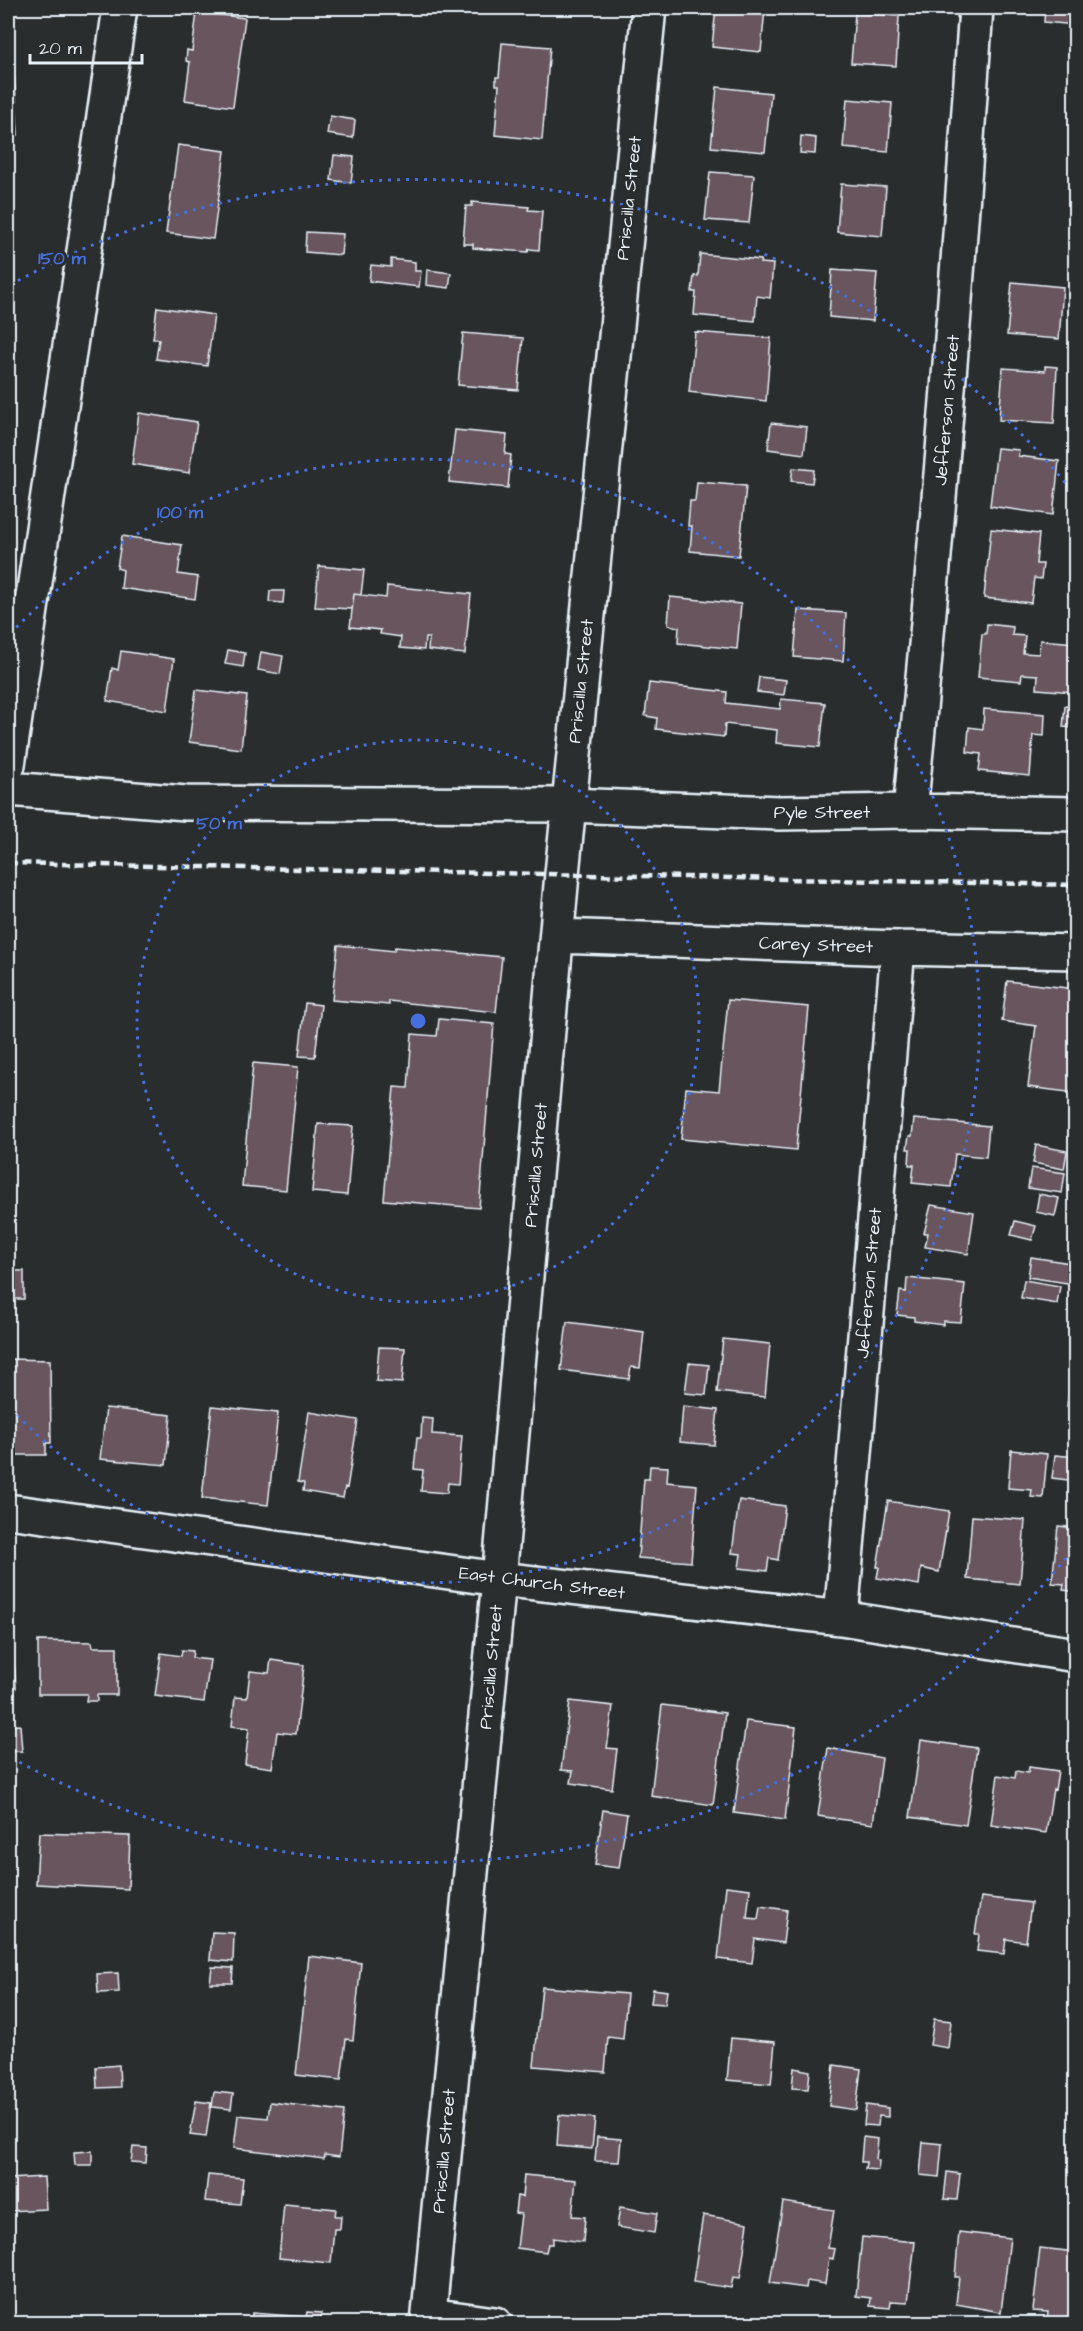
<svg xmlns="http://www.w3.org/2000/svg" width="1083" height="2331" viewBox="0 0 1083 2331" font-family="'Architects Daughter',sans-serif">
  <style>
    .building { fill: #67555d; stroke: #e8f1f8; stroke-width: 1.5 }
    .lines { fill: none; stroke-linecap: round; stroke-linejoin: round }
    .minor-casing { stroke: #e8f1f8; stroke-width: 38 }
    .minor { stroke: #2a2d2e; stroke-width: 33 }
    .rail { stroke: #e8f1f8; stroke-width: 4.5; stroke-dasharray: 9 4.5; stroke-linecap: butt }
    .ring { fill: none; stroke: #466fde; stroke-width: 3; stroke-dasharray: 3 6 }
    .labels { text-anchor: middle; dominant-baseline: central; stroke-width: 6; stroke-linejoin: round; paint-order: stroke }
    .street-label { font-size: 18px; fill: #e8f1f8; stroke: #2a2d2e }
    .centre { fill: #466fde; stroke: #2a2d2e; stroke-width: 3 }
    .ring-label { font-size: 18px; text-anchor: middle; font-weight: bold; fill: #466fde; stroke: #2a2d2e; stroke-width: 6; stroke-linejoin: round; paint-order: stroke }
  </style>
  <rect width="100%" height="100%" fill="#2a2d2e"/>
  <filter id="ink" filterUnits="userSpaceOnUse"><feTurbulence type="fractalNoise" baseFrequency=".0167" numOctaves="2"/><feDisplacementMap in="SourceGraphic" scale="12" xChannelSelector="R" yChannelSelector="G"/><feConvolveMatrix kernelMatrix="1 2 1 2 8 2 1 2 1" color-interpolation-filters="sRGB"/></filter>
  <g filter="url(#ink)">
    <path class="building" d="M716 8H765L761 52 712 47Z
      M1045 8H1076V25L1044 22Z
      M197 12 245 18 233 107 185 100 190 62 186 61 187 50 192 51Z
      M855 13 899 16 896 66 851 63Z
      M502 43 550 47 542 140 495 135 499 85H496V77H499Z
      M8 54H13L18 135 8 136Z
      M717 87 771 93 765 152 711 147Z
      M847 99 892 103 888 152 843 148Z
      M330 116 355 120 353 138 327 134Z
      M801 136 816 138 815 154 800 153Z
      M178 145 225 151 213 239 166 233Z
      M334 155 354 157 351 183 331 180Z
      M710 172 754 175 749 223 705 220Z
      M841 184 886 187 882 236 837 232Z
      M472 202 529 207 528 210 542 211 539 250 529 249 528 252 473 248V244H463L466 206H472Z
      M306 232 343 234 341 255 305 252Z
      M700 254 761 260 760 263 773 264 770 298 757 296 755 321 694 315 696 292H692L694 276H698Z
      M391 259 415 262V271H421L419 287 369 281 371 265 391 267Z
      M427 270 451 273 449 288 426 285Z
      M832 270 877 273 873 321 829 317Z
      M1012 282 1063 287 1059 339 1007 335Z
      M157 307 214 315 207 366 156 359 159 339H153Z
      M695 332 771 338 766 401 689 392Z
      M463 333 523 338 518 390 458 385Z
      M1045 366 1057 367 1054 423 999 420 1003 368 1045 371Z
      M139 413 197 422 189 473 132 464Z
      M771 423 807 427 804 454 768 449Z
      M455 430 507 435 505 454 511 455 508 488 449 482Z
      M997 448 1019 450 1018 456 1059 461 1053 515 990 506Z
      M793 468 814 470 812 483 791 481Z
      M697 482 746 486 739 556 690 551 692 526H688L690 501H695Z
      M991 529 1039 534 1036 564H1043L1041 579 1034 578 1031 603 984 598Z
      M122 536 182 545 178 574 198 577 195 599 121 588 123 570 117 568Z
      M319 566 364 570 361 595 354 594 352 609 315 607Z
      M387 586 471 594 465 654 428 650 429 638H425L424 650 400 648 401 637 380 634 381 630 350 627 354 594 386 598Z
      M270 591H284L283 603 269 602Z
      M670 597 741 604 737 649 678 643 679 627 668 625Z
      M798 610 846 613 843 661 794 657Z
      M987 624 1013 627 1012 635 1025 636 1023 653 1039 654 1040 640 1076 643 1073 692 1037 689 1038 675 1022 674 1021 681 978 677 982 634H986Z
      M228 650 245 653 243 667 225 664Z
      M121 651 174 659 167 711 107 701 112 668 118 670Z
      M261 652 283 656 280 674 258 670Z
      M759 677 786 680 784 695 757 692Z
      M649 683 727 692 726 703 780 709 781 699 825 703 820 747 776 743 777 730 725 724 724 737 656 729 657 718 645 716Z
      M196 690 247 696 241 749 189 742Z
      M1065 706 1076 707V728L1063 727Z
      M984 709 1045 714 1044 736 1033 735 1030 776 979 771 981 754 967 752 969 727 983 729Z
      M338 945 394 951 395 947 502 957 496 1012 389 1001V1005L332 1000Z
      M1007 981 1076 989V1093L1028 1087 1036 1026 1002 1021Z
      M728 1000 809 1007 796 1150 681 1139 686 1088 719 1091Z
      M305 1003 321 1005 315 1057 299 1056Z
      M439 1019 494 1024 479 1208 384 1200 394 1087 408 1088 412 1034 437 1036Z
      M253 1063 298 1067 286 1190 242 1186Z
      M914 1119 989 1126 986 1157 955 1154 951 1187 912 1183 914 1165H909L910 1149H907L909 1136H912Z
      M318 1124 353 1126 347 1195 312 1192Z
      M1036 1145 1067 1151 1064 1169 1033 1163Z
      M1031 1168 1065 1173 1062 1193 1028 1188Z
      M1039 1194 1059 1198 1055 1216 1036 1212Z
      M1075 1200H1076V1250L1069 1249Z
      M931 1205 974 1212 968 1254 925 1247 928 1233H924Z
      M1015 1221 1036 1226 1032 1240 1011 1235Z
      M1031 1257 1070 1263 1067 1283 1028 1277Z
      M8 1271H24V1299H8Z
      M907 1278 965 1284 961 1322 943 1321V1325L914 1321V1317L897 1315 900 1291 906 1292Z
      M1024 1280 1060 1286 1057 1304 1021 1298Z
      M567 1322 644 1332 640 1368 631 1367 629 1379 561 1370Z
      M723 1339 770 1344 765 1397 717 1392Z
      M379 1347 405 1348 402 1383 376 1381Z
      M8 1359 50 1360 51 1443H46V1455H8Z
      M689 1363 709 1365 706 1395 685 1393Z
      M1070 1383H1076V1407L1067 1406Z
      M212 1406 278 1413 268 1505 202 1498Z
      M683 1406 718 1410 714 1445 680 1442Z
      M106 1408 171 1415 166 1465 100 1459Z
      M309 1412 358 1420 347 1488 345 1487 343 1498 303 1491 304 1483 298 1482Z
      M422 1418 433 1419 432 1434 462 1436 458 1484 448 1483 447 1493 421 1491 423 1470 414 1469 417 1438H421Z
      M1011 1450 1047 1454 1043 1498 1031 1497 1032 1490 1008 1488Z
      M1055 1455 1076 1457V1481L1052 1478Z
      M650 1466 668 1467 667 1482 697 1485 691 1562 638 1558 644 1479H649Z
      M739 1500 785 1506 778 1560 769 1558 767 1571 739 1568 741 1554 732 1553Z
      M888 1501 949 1511 939 1572 921 1568 919 1585 877 1578 879 1567H877Z
      M972 1516 1025 1520 1020 1584 967 1579Z
      M1058 1526 1076 1528V1597L1071 1596V1591L1063 1590 1064 1584 1052 1583Z
      M8 1633H12L16 1688 8 1689Z
      M38 1641 92 1642 93 1647H117V1695H97V1701H86L87 1694H38Z
      M182 1650 193 1651 192 1658 210 1660 204 1702 155 1696 161 1653 181 1656Z
      M271 1660 304 1665 296 1734 277 1732 272 1768 245 1764 249 1728 232 1726 235 1697 247 1698 250 1671 269 1673Z
      M570 1701 613 1706 607 1748 617 1749 612 1789 571 1783 573 1771 561 1770Z
      M662 1705 725 1713 713 1805 651 1796Z
      M746 1721 796 1727 785 1820 734 1813Z
      M20 1725 22 1751 8 1752V1726Z
      M921 1740 977 1748 966 1825 910 1817Z
      M828 1748 882 1758 873 1824 818 1816Z
      M1029 1767 1058 1771 1055 1790 1053 1789 1046 1833 991 1825 998 1775 1015 1778 1016 1771 1028 1773Z
      M603 1810 627 1814 619 1868 595 1865Z
      M39 1833 130 1836 128 1889 36 1884Z
      M726 1886 750 1889 747 1918 758 1919 760 1906 787 1910 783 1943 755 1939 752 1963 718 1959Z
      M981 1897 1031 1903 1026 1942 1006 1939 1004 1954 977 1951 979 1934H975Z
      M212 1932 234 1933 233 1962 210 1960Z
      M309 1956 361 1963 353 2040 346 2039 341 2080 296 2075Z
      M212 1967 233 1968 232 1983H210Z
      M118 1973 119 1992 98 1993 97 1974Z
      M542 1987 627 1994 623 2039 608 2037 605 2072 534 2066Z
      M653 1989 667 1991 665 2004 651 2003Z
      M934 2019 951 2021 948 2048 930 2045Z
      M731 2038 775 2042 771 2084 727 2080Z
      M119 2065 120 2087 97 2088 96 2067Z
      M834 2065 861 2069 856 2110 829 2106Z
      M794 2068 810 2071 808 2089 792 2088Z
      M214 2092 233 2094 231 2109 212 2107Z
      M196 2101 211 2103 206 2137 190 2135Z
      M270 2102 344 2111 339 2157 325 2155 324 2159 234 2148 238 2115 268 2118Z
      M866 2105 888 2108V2117L879 2116 878 2126 864 2125Z
      M559 2115 595 2118 592 2149 557 2146Z
      M597 2137 621 2139 619 2162 595 2161Z
      M863 2137 878 2139 876 2160 879 2161 878 2170 865 2169 866 2162H861Z
      M923 2142 942 2144 939 2177 920 2175Z
      M133 2147 147 2148 146 2163 131 2162Z
      M92 2151V2165H75L74 2152Z
      M947 2172 960 2174 957 2200 944 2199Z
      M208 2175 243 2178 240 2204 205 2201Z
      M524 2175 576 2180 572 2216 585 2217 583 2242 553 2238V2244H548L546 2252 517 2248 521 2214 515 2213 517 2196 522 2197Z
      M44 2177 46 2209 8 2211V2179Z
      M783 2202 834 2210 828 2248 835 2249 833 2259 829 2258 825 2284 807 2281 806 2288 770 2283Z
      M284 2204 336 2209 335 2216H341L340 2229H334L331 2263 279 2258Z
      M620 2207 657 2213 654 2233 617 2227Z
      M703 2215 748 2223 740 2278 733 2277 731 2288 693 2282Z
      M959 2232 1010 2238 1001 2312 956 2304 959 2277H955Z
      M862 2237 915 2242 908 2302 891 2301 890 2308 870 2306 871 2298 856 2296Z
      M1040 2248 1076 2252V2321L1065 2320V2324H1052V2320H1047L1048 2312 1033 2311Z
      M307 2312 321 2313 320 2324H251L252 2313 306 2317Z"/>
    <g class="lines">
      <g class="minor-casing">
        <path id="minor" d="M8 765 120 8
          M8 789 186 803 568 805 779 813 910 811 1076 814
          M910 811C937 544 958 276 976 8
          M557 936 898 948 1076 952
          M8 1511 499 1579 841 1618 1076 1655
          M841 1618 898 948
          M429 2315 495 2324
          M428 2324 499 1579 562 874 649 8"/>
      </g>
      <use href="#minor" class="minor"/>
      <path class="rail" d="M8 863 1076 885"/>
    </g>
  </g>
  <g class="ring">
    <circle cx="418" cy="1021" r="281"/>
    <path d="M10 634A562 562 0 1 1 10 1408"/>
    <path d="M1072 1551A842 842 0 0 1 10 1757M10 285A842 842 0 0 1 1072 491"/>
  </g>
  <g class="labels">
    <g class="street-label">
      <text transform="translate(629 198) rotate(-84)">Priscilla Street</text>
      <text transform="translate(947 410) rotate(-85)">Jefferson Street</text>
      <text transform="translate(581 681) rotate(-84)">Priscilla Street</text>
      <text x="822" y="812">Pyle Street</text>
      <text transform="translate(816 945) rotate(2)">Carey Street</text>
      <text transform="translate(536 1165) rotate(-85)">Priscilla Street</text>
      <text transform="translate(869 1283) rotate(-85)">Jefferson Street</text>
      <text transform="translate(542 1583) rotate(7)">East Church Street</text>
      <text transform="translate(491 1667) rotate(-85)">Priscilla Street</text>
      <text transform="translate(444 2151) rotate(-85)">Priscilla Street</text>
    </g>
  </g>
  <circle cx="418" cy="1021" r="9" class="centre"/>
  <g class="ring-label">
    <text x="62" y="264">150 m</text>
    <text x="180" y="518">100 m</text>
    <text x="219" y="829">50 m</text>
  </g>
  <rect width="1083" height="2331" fill="none" stroke="#2a2d2e" stroke-width="30"/>
  <rect x="15" y="15" width="1053" height="2301" fill="none" stroke="#e8f1f8" stroke-width="2" filter="url(#ink)"/>
  <path d="M30 54v9h112v-9" fill="none" stroke="#e8f1f8" stroke-width="3"/>
  <text x="39" y="54" font-size="18" fill="#e8f1f8" stroke="#2a2d2e" stroke-width="4.5" paint-order="stroke">20 m</text>
</svg>
